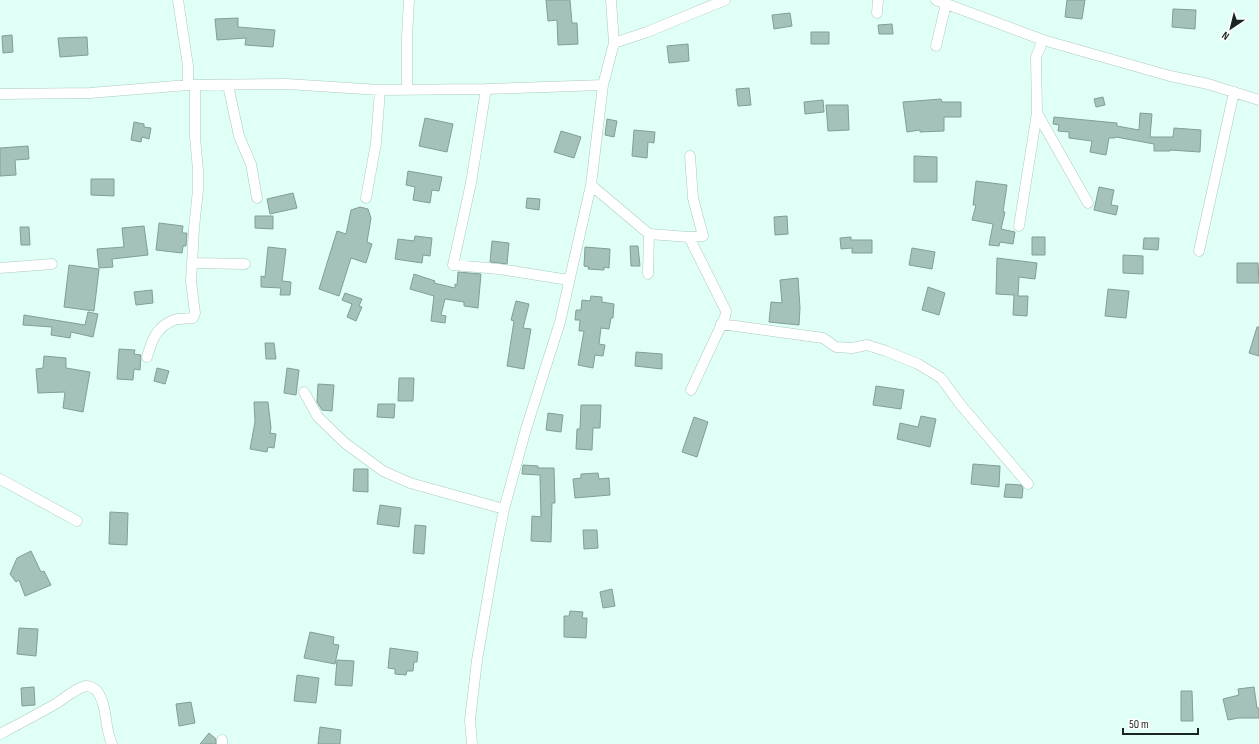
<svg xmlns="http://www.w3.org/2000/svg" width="1259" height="744" viewBox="0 0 1259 744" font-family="'Sofia Sans Condensed',sans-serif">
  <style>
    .building { fill: #a4c2ba; stroke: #819e97 }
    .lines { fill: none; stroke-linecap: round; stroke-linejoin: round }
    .minor-casing { stroke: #acc9c2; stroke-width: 11 }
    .minor { stroke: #fff; stroke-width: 10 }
  </style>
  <rect width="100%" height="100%" fill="#e0fff7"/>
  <path class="building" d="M546 0H570L572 23H577L578 44 558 45 557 20 548 21Z
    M1067 0H1085L1082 19 1065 17Z
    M1173 9 1196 10 1195 29 1172 27Z
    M790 13 792 26 774 29 772 15Z
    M238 18V27L275 30 273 47 245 45 246 38 217 40 215 19Z
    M892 24 893 34H879L878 25Z
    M811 32H829V44H811Z
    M12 35 13 52 3 53 2 36Z
    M87 37 88 55 60 57 58 38Z
    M688 44 689 61 669 63 667 46Z
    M749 88 751 105 738 106 736 89Z
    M1103 97 1105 105 1096 107 1094 99Z
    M941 99 942 102H961V117H944V131L920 132V130L907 132 903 102Z
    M823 100 824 112 805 114 804 102Z
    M826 105H848L849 130 828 131Z
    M1140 113 1152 114 1150 137H1173L1174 128 1201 130 1200 152 1170 150V151H1154V144L1116 137 1115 138H1109L1106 155 1090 152 1092 141 1069 138V132L1058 131 1059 125 1053 124 1054 117 1117 123V126L1139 130Z
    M425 118 453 124 447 152 419 146Z
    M607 119 617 121 614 137 605 135Z
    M134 122 144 124V127L151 128 149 139 142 137 141 142 131 140Z
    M634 130 655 132 654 143 648 142 647 158 632 156Z
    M561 131 581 137 574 158 554 152Z
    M28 146 29 159 15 160 16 175 0 176V148Z
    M914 156 937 157V182H914Z
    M408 171 442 177 439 191 432 190 430 203 413 200 415 187 406 185Z
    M91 179H114V196L91 195Z
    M976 181 1007 185 1003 212H1005L1001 229 1015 232 1013 244 1000 242 999 246 989 245 993 224 972 220 976 205H973Z
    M1099 187 1114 190 1111 205 1118 206 1116 215 1094 210Z
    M293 193 297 208 270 214 267 199Z
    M527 198 540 199 539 210 526 208Z
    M360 207 368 209 371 218 367 242 372 244 366 263 351 258 339 296 319 289 337 231 346 234 351 210Z
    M255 216H273V229L255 228Z
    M787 216 788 234 775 235 774 217Z
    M159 223 183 226 182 233H187L186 246H183L182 253 156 250Z
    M144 226 148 255 112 259 113 267 99 268 97 249 124 247 122 228Z
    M20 227H29L30 245H21Z
    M415 236 432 238 430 256 423 255 422 263 395 259 398 239 414 241Z
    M851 237V240H872V253H852V248L841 249 840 238Z
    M1032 237H1045V255H1032Z
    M1144 238H1159L1158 250 1143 249Z
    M492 241 509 243 507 264 490 262Z
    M630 246H638L640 266H631Z
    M268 247 286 249 282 281 291 282 290 295H280L281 288 261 287V276L265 277Z
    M585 247 610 249 609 268 604 267V270L588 269 589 267 584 266Z
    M912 248 935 252 932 269 909 265Z
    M1123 255 1143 256V274L1123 273Z
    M997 258 1037 263 1035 279 1019 277 1018 296H1028L1027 316 1013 315 1014 295 996 294Z
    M1237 263H1258L1259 283H1237Z
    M69 265 99 269 94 311 64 307Z
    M458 272 481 274 478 308 464 306V302L445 299 441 315 446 316 445 323 431 321 434 296 410 289 414 274 435 281 434 283 455 288V284L457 285Z
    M798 278 800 308 799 325 769 322 771 302 782 303 780 280Z
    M928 287 945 293 939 315 922 310Z
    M1108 289 1129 291 1126 318 1105 316Z
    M152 290 153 303 136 305 134 292Z
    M345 293 362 299 359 306 362 307 356 321 347 317 352 304 342 300Z
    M591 296 602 297V302L614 304 613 318H611L609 329 601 328 599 344 605 345 603 356 595 355 593 368 578 365 584 331H579L580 320H575L576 310H581L582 300 590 301Z
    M516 301 529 304 523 328 531 329 524 369 507 366 514 321 511 320Z
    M88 312 98 314 93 337 71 332 70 338 51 335 52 327 23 325 24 315 85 325Z
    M1257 327H1259V356L1249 353Z
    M265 343H274L276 359H266Z
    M119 349 135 350 134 354 141 355 140 370 134 369 133 380 117 379Z
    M636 352 662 354V369L635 366Z
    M44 356 66 358V368L90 372 83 412 63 408 65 392 38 393 36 369 43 368Z
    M157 368 169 371 165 384 154 381Z
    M287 368 299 370 296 395 284 393Z
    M399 378H414L413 401H398Z
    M318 384 334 385 332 411 322 410 317 402Z
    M876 386 904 390 901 409 873 405Z
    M254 402H268L271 428 270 433 276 434 274 448 268 447 267 452 250 449 255 422Z
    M378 404H395L394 418 377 417Z
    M581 405H601L600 428H593L592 450 576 449 577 429H580Z
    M548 413 563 415 561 432 546 430Z
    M921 416 936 419 930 447 897 439 900 423 918 427Z
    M694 417 708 422 697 457 682 452Z
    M973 464 1000 466 999 487 971 484Z
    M523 465 538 466V468H554L555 503H552L551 542 531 541 532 516 541 517 540 475 522 474Z
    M354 469H368V492L353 491Z
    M598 473 599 479 609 478 610 495 575 498 573 479 581 478V474Z
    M1006 484 1021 485 1023 488 1022 498 1004 497Z
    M380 505 401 508 399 527 377 524Z
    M110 512 128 513 127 545 109 544Z
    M415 525 426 526 424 554 413 553Z
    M583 530H597L598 548 584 549Z
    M31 551 41 572 44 571 51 585 25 596 19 580 16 582 10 574 17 558Z
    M612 589 615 606 603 608 600 592Z
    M570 611 583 612 582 618H587L586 638 564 637V616H569Z
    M19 628 38 629 36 656 17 654Z
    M310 632 334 637 333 644 339 645 335 664 304 658Z
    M390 648 418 652 417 662H414L413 671H407L406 675 395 674V669L388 668Z
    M337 660 354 661 352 686 335 685Z
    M297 675 319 678 316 703 294 701Z
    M34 687 35 705 22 706 21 688Z
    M1254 687 1257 708H1259V718H1238L1228 720 1223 699 1239 695 1238 689Z
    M1181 691H1192L1193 721H1181Z
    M191 702 195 723 179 726 176 704Z
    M320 727 341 730 340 744H318Z
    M209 733 216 739V744H200Z"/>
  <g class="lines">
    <g class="minor-casing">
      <path id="minor" d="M178 0 188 66V85
        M936 0 1043 40 1170 76 1208 84 1259 100
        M877 13 878 0
        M614 43 647 32 725 0
        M936 46 946 4
        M228 85 239 136 251 164 257 198
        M407 89V37L409 0
        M486 89 471 183 453 265 499 269 569 280
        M0 94 90 93 188 85 287 84 380 90 486 89 603 85
        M1037 113 1088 203
        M591 185 649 234 648 274
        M366 198 376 143 380 90
        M1019 226 1037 113 1036 57 1043 40
        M649 234 689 237 726 311 725 317 691 390
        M689 237 703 236 693 198 690 156
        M1199 251 1234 92
        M192 263 245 264
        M0 268 52 264
        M721 324 823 338 836 347 852 348 867 345 886 351 918 364 941 378 960 404 1028 484
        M147 357C152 340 156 327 174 320 180 318 187 319 193 318L195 313 191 281 194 228 198 190V170L195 137V85
        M304 392 318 417 345 443 383 471 410 483 504 509
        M0 479 77 521
        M0 734C19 724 38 714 57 703 66 697 76 688 86 686 91 686 94 688 97 691 108 706 104 727 112 744
        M222 740V744
        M472 744 470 720 477 660 495 555 504 509 526 429 560 322 591 185 603 85 614 43 611 0"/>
    </g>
    <use href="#minor" class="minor"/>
  </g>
  <g transform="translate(1231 28) rotate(215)" stroke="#ffffff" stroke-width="3" paint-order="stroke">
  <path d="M0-3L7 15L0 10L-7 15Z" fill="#192522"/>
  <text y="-6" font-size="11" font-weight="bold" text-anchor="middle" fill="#192522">N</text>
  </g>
  <path d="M1123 728v6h75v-6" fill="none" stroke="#192522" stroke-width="2"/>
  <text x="1129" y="728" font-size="12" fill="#192522" stroke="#ffffff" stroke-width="3" paint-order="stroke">50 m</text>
</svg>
